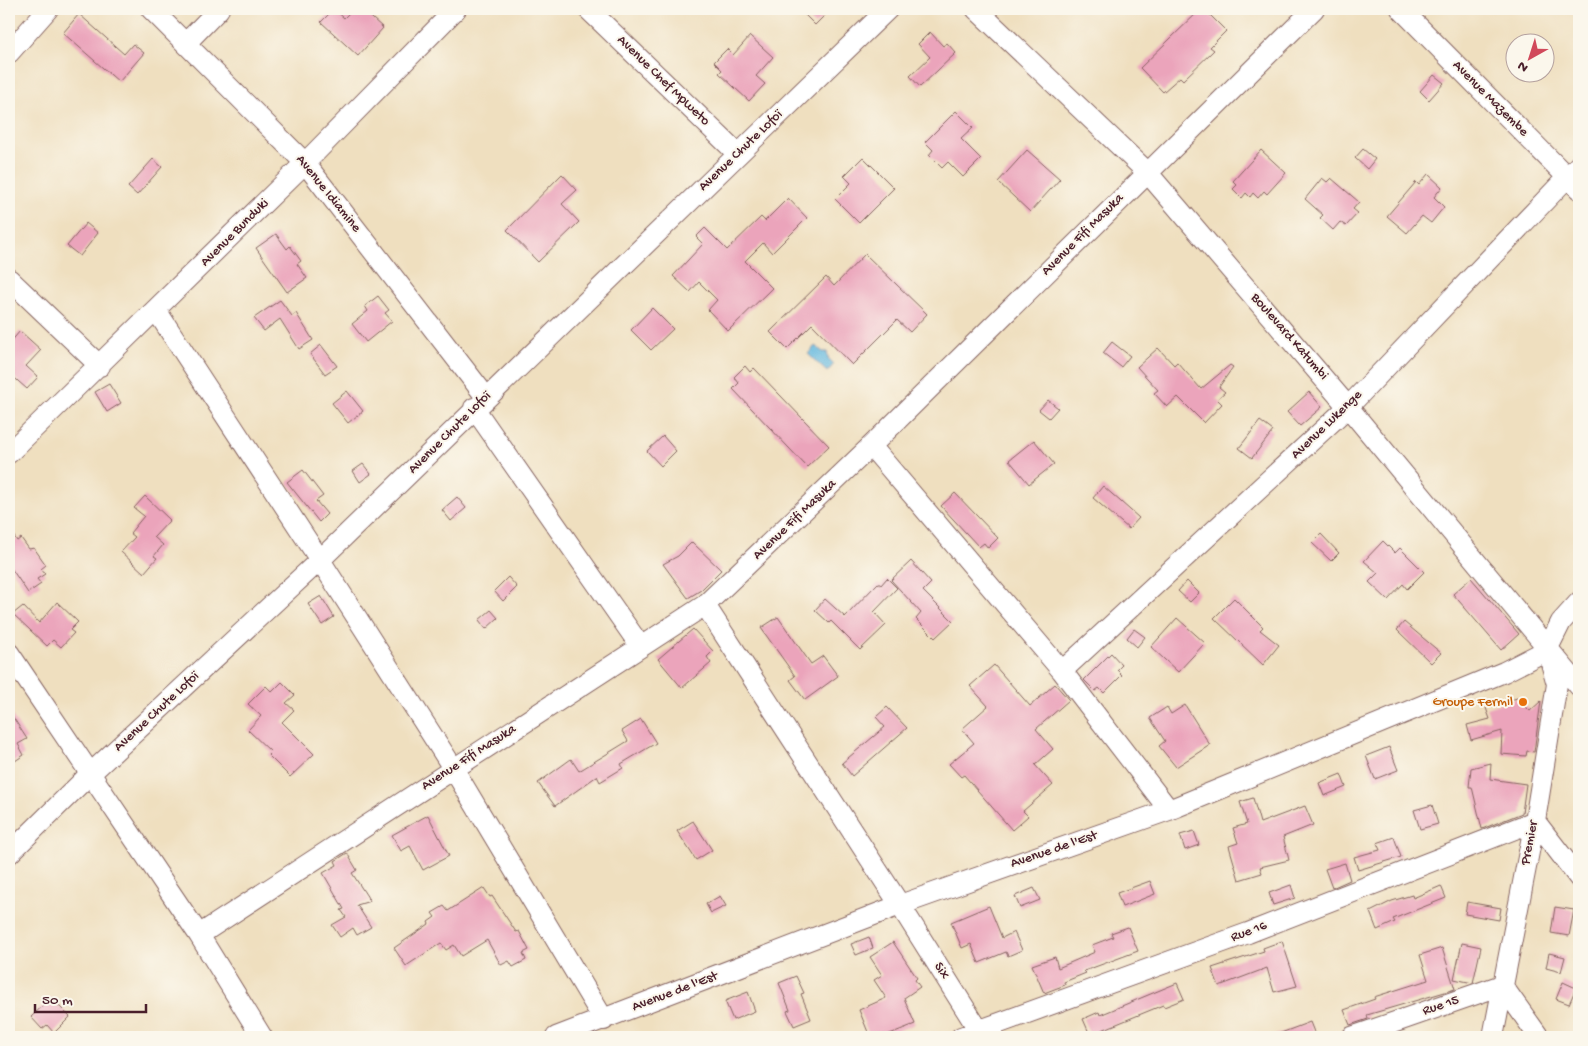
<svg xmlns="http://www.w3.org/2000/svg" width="1588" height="1046" viewBox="0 0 1588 1046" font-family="'Gochi Hand',sans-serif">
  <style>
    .water { fill: #61b7de; stroke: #566b84 }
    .building { fill: #eba4bb }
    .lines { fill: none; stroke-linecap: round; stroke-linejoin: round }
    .minor-casing { stroke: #84625f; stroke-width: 22 }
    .minor { stroke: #fff; stroke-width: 20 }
    .food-dot { fill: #e8710a; stroke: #fbf7ec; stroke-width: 2 }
    .labels { text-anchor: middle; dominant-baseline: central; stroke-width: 4; stroke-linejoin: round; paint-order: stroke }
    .street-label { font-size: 14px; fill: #4a1f2b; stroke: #fbf7ec }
    .food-label { font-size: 14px; fill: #c56008; stroke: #fbf7ec; text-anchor: end }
  </style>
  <rect width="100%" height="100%" fill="#fbf7ec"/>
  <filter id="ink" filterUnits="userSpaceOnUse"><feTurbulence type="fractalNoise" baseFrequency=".02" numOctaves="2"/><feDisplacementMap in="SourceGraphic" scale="10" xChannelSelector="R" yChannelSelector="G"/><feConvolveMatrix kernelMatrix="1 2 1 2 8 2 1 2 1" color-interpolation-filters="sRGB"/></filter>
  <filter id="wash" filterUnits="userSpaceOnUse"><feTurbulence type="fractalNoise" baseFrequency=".0096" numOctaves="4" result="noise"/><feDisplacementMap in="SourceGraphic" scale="20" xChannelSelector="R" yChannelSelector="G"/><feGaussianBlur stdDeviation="1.12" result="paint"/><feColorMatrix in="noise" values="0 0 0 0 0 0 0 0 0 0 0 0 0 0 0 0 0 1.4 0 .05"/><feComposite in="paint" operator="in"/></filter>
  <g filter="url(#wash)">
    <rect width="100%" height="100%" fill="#efdfbf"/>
    <path class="water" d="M815 346 823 352H827L828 358 834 364 827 372 808 354Z"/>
    <g id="blocks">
      <path class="building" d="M334 9 344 18 353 9H362L383 28 358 56 321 22Z
        M799 9H831L815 25Z
        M1201 9H1204L1226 31 1210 47 1214 50 1183 80 1180 77 1163 92 1140 68Z
        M79 14 124 54 133 44 144 53 119 82 63 33Z
        M930 32 943 46 947 43 956 53 920 87 910 76 930 57 918 44Z
        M750 36 773 57 756 76 765 84 749 101 719 73 722 70 714 62 727 49 733 55Z
        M1434 75 1444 83 1429 100 1420 91Z
        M956 111 973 128 961 139 981 159 963 177 948 162 942 168 929 155 933 150 925 142Z
        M1363 149 1375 159 1367 169 1355 158Z
        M1027 150 1060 179 1030 212 998 182Z
        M1261 150 1286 173 1267 194 1264 191 1258 198 1253 193 1250 197 1246 193 1242 198 1233 189 1237 185 1233 181Z
        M863 157 894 188 859 223 835 199 851 183 844 176Z
        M153 159 162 167 137 195 128 187Z
        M562 174 577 190 562 204 579 222 538 262 507 230Z
        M1428 174 1442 187 1434 197 1444 207 1431 223 1422 216 1407 233 1387 216 1416 182 1419 185Z
        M1322 178 1327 182 1331 178 1359 202 1353 209 1358 213 1346 226 1340 222 1333 230 1320 218 1323 215 1305 199Z
        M788 198 807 218 772 253 763 243 745 261 772 288 728 331 708 310 717 300 699 282 690 292 673 276 703 244 696 237 705 228 727 250 761 217 765 221Z
        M86 223 98 233 80 256 67 246Z
        M276 234 287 249 290 246 301 261 297 264 307 278 287 292 256 248Z
        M865 254 927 314 910 332 897 320 852 365 812 324 787 349 770 332 826 277 834 286Z
        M378 296 389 310 385 313 392 321 366 342 352 324 368 311 365 306Z
        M280 300 292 316 296 313 313 340 299 349 280 319 264 331 254 318Z
        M652 308 673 329 651 350 631 330Z
        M20 331 41 350 26 366 38 377 27 389 9 373V344Z
        M1112 342 1130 356 1121 367 1103 353Z
        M321 345 337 366 325 374 310 354Z
        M1158 348 1174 365 1177 362 1201 389 1230 365 1233 367 1219 387 1225 392 1217 399 1222 404 1204 423 1178 397 1167 407 1154 393 1158 390 1137 367Z
        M745 366 750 372 754 368 829 446 807 467 733 389 739 383 734 377Z
        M109 384 121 403 107 412 95 392Z
        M347 391 363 411 348 423 332 403Z
        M1309 392 1322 407 1300 426 1287 412Z
        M1048 400 1058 408 1049 418 1039 410Z
        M1260 421 1273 431 1252 458 1239 448Z
        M663 436 676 451 661 466 647 451Z
        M1034 440 1054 464 1029 484 1009 460Z
        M363 464 371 474 360 482 353 471Z
        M303 470 323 496 316 501 327 514 319 522 287 482Z
        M1103 486 1139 518 1129 529 1093 498Z
        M955 493 998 538 988 548 984 543 979 547 941 506Z
        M145 496 170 520 154 537 163 545 154 556 157 558 144 573 121 552 135 537 130 533 144 516 134 508Z
        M457 497 466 508 451 521 442 510Z
        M9 529 17 541 21 538 29 549 34 548 46 565 41 569 45 574 37 579 41 584 28 593 9 565Z
        M1321 534 1339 553 1331 561 1312 543Z
        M1383 541 1395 553 1400 548 1424 572 1407 589 1403 584 1388 600 1369 582 1378 573 1364 561Z
        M692 542 721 570 701 590 688 598 663 564 678 556Z
        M911 561 931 583 923 591 953 621 935 638 916 619 921 613 891 580Z
        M508 577 517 587 503 601 494 591Z
        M887 578 897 588 874 612 886 625 860 650 831 621 829 623 815 610 825 599 845 617 878 583 881 585Z
        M1471 578 1519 634 1501 650 1453 594Z
        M1187 581 1199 593 1190 602 1178 591Z
        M321 596 334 617 322 625 308 604Z
        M1234 598 1263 627 1260 630 1279 645 1263 665 1214 618Z
        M57 602 78 622 70 630 74 633 61 647 53 640 47 646 13 614 23 606 39 623Z
        M491 610 498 618 486 629 479 620Z
        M778 617 811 664 823 656 838 676 805 700 790 680 795 676 761 628Z
        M1177 618 1205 643 1178 672 1151 647Z
        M1404 622 1441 653 1431 663 1397 630Z
        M693 629 713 651 707 657 711 663 682 688 658 659Z
        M1134 629 1145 637 1137 647 1127 638Z
        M1111 653 1122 665 1117 670 1122 675 1104 693 1099 688 1095 691 1084 680Z
        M994 665 1030 706 1055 684 1069 700 1036 729 1053 749 1035 765 1053 785 1023 811 1028 816 1012 830 964 775 961 777 949 764 974 743 962 729 988 706 970 686Z
        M282 682 295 695 286 703 294 710 282 722 314 754 290 777 268 755 271 752 248 730 261 716 248 704 266 686 272 692Z
        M1517 698 1530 711 1541 701 1534 752 1527 751 1526 756 1501 754 1502 731 1471 740 1467 725 1490 719 1486 708Z
        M1185 705 1210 745 1176 767 1159 746 1165 741 1150 718 1167 707 1171 714Z
        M887 707 907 728 852 776 842 763 885 727 876 717Z
        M9 711 27 739 18 744 24 755 9 765Z
        M641 719 656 743 621 764 623 768 600 782 597 776 555 806 538 783 571 759 579 771 628 741 622 731Z
        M1389 747 1398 770 1375 779 1366 756Z
        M1491 763 1490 779 1526 784 1522 813 1482 829 1472 787H1469L1471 768Z
        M1341 774 1346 787 1324 796 1319 783Z
        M1253 798 1260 823 1305 806 1313 825 1283 837 1289 860 1260 867 1262 873 1239 880 1229 846 1238 843 1233 828 1247 824 1240 802Z
        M1432 805 1438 824 1420 829 1414 810Z
        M428 815 449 856 423 870 410 846 401 851 392 835Z
        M693 821 712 850 696 860 677 831Z
        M1194 831 1199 845 1185 850 1180 835Z
        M1394 837 1401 857 1358 870 1354 857 1380 850 1377 843Z
        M347 853 357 870 352 873 370 901 357 905 371 927 357 935 353 928 340 937 332 925 346 917 341 910 344 909 323 873 337 865 335 861Z
        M1345 863 1350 880 1332 888 1325 869Z
        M1150 881 1155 894 1122 907 1117 893Z
        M1291 885 1295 898 1273 905 1269 893Z
        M1441 886 1446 898 1393 919 1395 922 1377 930 1370 912 1392 901 1412 895 1413 898Z
        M484 888 490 897 492 896 516 932 519 931 529 950 523 953 526 960 513 967 509 961 501 965 487 940 461 956 454 945 446 950 441 943 406 966 394 948 429 924 428 922 435 917 432 913 444 906 448 911Z
        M1034 888 1040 900 1020 908 1015 896Z
        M720 896 726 906 711 913 706 904Z
        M1467 902 1501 908 1499 920 1465 914Z
        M989 906 1002 938 1014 932 1022 950 1008 956 1006 952 979 963 971 944 962 948 951 922Z
        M1555 907 1574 910 1569 936 1551 933Z
        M1128 927 1138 951 1084 971 1086 973 1064 982 1065 985 1044 993 1032 965 1055 957 1058 968 1095 952 1092 945 1113 937 1111 933Z
        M869 937 873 948 856 955 851 944Z
        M1282 941 1297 986 1274 992 1267 968 1219 986 1212 968 1264 951 1263 948Z
        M893 942 917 978 915 980 920 987 904 998 915 1024 882 1037H870L859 1010 886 998 874 980 882 975 870 957Z
        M1462 943 1481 947 1473 983 1454 979Z
        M1442 948 1455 989 1367 1015 1368 1019 1350 1025 1344 1010 1375 999 1374 997 1428 980 1420 955Z
        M1549 953 1565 957 1561 972 1546 968Z
        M796 976 804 993 801 994 811 1019 794 1026 787 1011 790 1010 779 983Z
        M1563 982 1576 988 1569 1004 1556 999Z
        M1177 983 1184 999 1164 1007 1163 1005 1090 1035 1083 1019 1099 1012 1100 1015Z
        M748 992 755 1011 733 1020 725 1001Z
        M51 998 70 1017 54 1033 47 1025 42 1029 31 1017Z
        M1310 1022 1316 1037H1274L1273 1036Z"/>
    </g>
  </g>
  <g filter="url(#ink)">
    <use href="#blocks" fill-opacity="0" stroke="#84625f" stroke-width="1"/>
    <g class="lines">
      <g class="minor-casing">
        <path id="minor" d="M151 9 305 163 486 397
          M588 9 738 154
          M976 9 1147 172 1348 407 1579 686
          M1401 9 1579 189
          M186 43 219 9
          M9 53 48 9
          M9 279 100 366
          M156 310 320 560 453 768 604 1020
          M474 408 641 647
          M871 446 1062 671 1169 810
          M9 453 305 163 456 9
          M705 605 900 905 983 1037
          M1547 650 1561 622 1579 602
          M9 653 199 935 262 1037
          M1062 671 1348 407 1579 165
          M9 854 90 774 320 560 888 9
          M199 935 705 605 871 446 1314 9
          M556 1037 900 905 1169 810 1504 672 1547 650
          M961 1037 1248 933 1535 821 1579 878
          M1352 1037 1502 985 1539 1037
          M1493 1037 1535 821 1557 684 1549 656"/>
      </g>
      <use href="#minor" class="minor"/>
    </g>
  </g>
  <circle class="food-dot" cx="1523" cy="702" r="5"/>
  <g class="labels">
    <g class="street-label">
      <text transform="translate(663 81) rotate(44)">Avenue Chef Mpweto</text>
      <text transform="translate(1490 99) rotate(45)">Avenue Mazembe</text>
      <text transform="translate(741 151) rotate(-44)">Avenue Chute Lofoï</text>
      <text transform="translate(328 194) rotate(51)">Avenue Idiamine</text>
      <text transform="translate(235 233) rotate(-45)">Avenue Bunduki</text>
      <text transform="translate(1083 235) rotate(-45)">Avenue Fifi Masuka</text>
      <text transform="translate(1289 337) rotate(49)">Boulevard Katumbi</text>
      <text transform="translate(1327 425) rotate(-44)">Avenue Lukenge</text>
      <text transform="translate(450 433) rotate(-45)">Avenue Chute Lofoï</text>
      <text transform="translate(795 520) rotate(-44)">Avenue Fifi Masuka</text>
      <text transform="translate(157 712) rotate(-43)">Avenue Chute Lofoï</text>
      <text transform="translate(469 758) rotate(-33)">Avenue Fifi Masuka</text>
      <text transform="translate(1530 843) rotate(-79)">Premier</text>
      <text transform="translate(1054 850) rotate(-19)">Avenue de l'Est</text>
      <text transform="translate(1249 932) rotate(-21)">Rue 16</text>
      <text transform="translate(941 971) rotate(58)">Six</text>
      <text transform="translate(675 992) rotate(-21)">Avenue de l'Est</text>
      <text transform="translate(1441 1006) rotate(-19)">Rue 15</text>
    </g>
    <g class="food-label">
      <text x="1513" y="702">Groupe Fermil</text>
    </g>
  </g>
  <rect width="1588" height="1046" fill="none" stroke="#fbf7ec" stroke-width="30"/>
  <g transform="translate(1530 58) rotate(219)"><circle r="24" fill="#fbf7ec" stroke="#b4a19f"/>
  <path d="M0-4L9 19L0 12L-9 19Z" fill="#d1495b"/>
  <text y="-8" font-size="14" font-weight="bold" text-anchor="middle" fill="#4a1f2b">N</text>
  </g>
  <path d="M35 1004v8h111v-8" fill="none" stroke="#4a1f2b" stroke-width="2.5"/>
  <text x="42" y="1004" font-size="15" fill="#4a1f2b" stroke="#fbf7ec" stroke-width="4" paint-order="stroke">50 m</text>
</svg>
